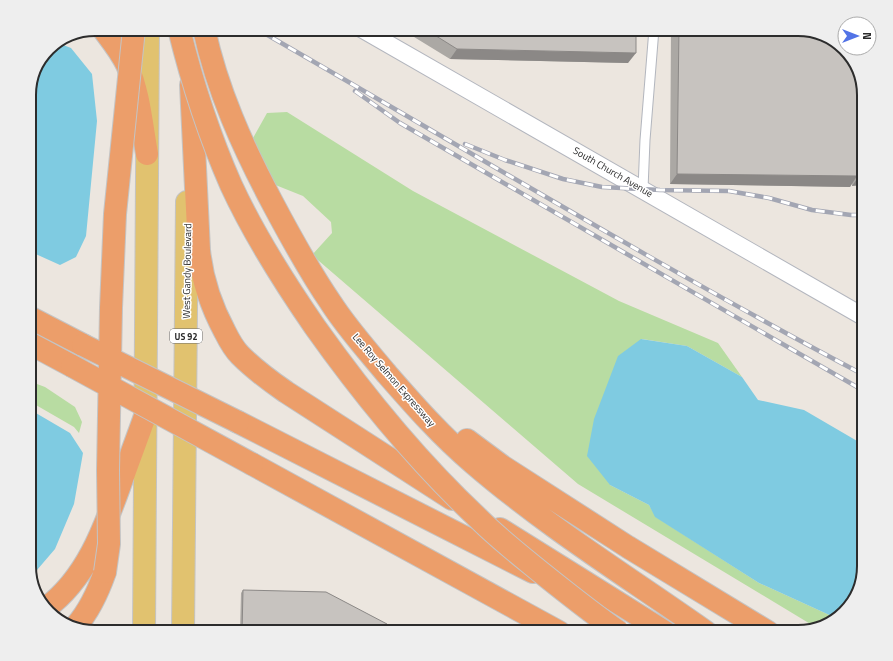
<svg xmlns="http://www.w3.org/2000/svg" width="893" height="661" viewBox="0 0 893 661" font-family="'Titillium Web',sans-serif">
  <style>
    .green { fill: #b8dca2 }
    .water { fill: #7fcbe1 }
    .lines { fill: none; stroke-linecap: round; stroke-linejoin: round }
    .lane-casing { stroke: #b3b6be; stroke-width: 11 }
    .street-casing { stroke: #b3b6be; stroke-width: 19 }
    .primary-casing { stroke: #c4c4c4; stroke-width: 24 }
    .highway-casing { stroke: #c4c4c4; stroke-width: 24 }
    .lane { stroke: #fff; stroke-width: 9 }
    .street { stroke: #fff; stroke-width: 17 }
    .primary { stroke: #e1c26f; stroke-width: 22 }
    .highway { stroke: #ec9e6a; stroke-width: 22 }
    .rail-casing { stroke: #a3a6b3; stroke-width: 4.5 }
    .rail { stroke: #fff; stroke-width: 3; stroke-dasharray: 9; stroke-linecap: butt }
    .highway-bridge-casing { stroke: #c4c4c4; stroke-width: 24; stroke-linecap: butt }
    .highway-bridge { stroke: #ec9e6a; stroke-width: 22 }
    .wall { fill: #aba8a4 }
    .shaded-wall { fill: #8b8886 }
    .building { fill: #c7c3bf; stroke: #8b8886 }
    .labels { text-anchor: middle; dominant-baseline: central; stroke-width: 3; stroke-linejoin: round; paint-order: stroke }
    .shield { fill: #fff; stroke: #6b6b6b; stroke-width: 1 }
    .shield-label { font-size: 9px; font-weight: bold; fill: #2c2c2c }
    .street-label { font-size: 10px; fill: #2c2c2c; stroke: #fff }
    .rim { fill: none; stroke: #2c2c2c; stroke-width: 2 }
  </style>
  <rect width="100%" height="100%" fill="#ece6df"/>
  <path class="green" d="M287 112 413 191 619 301 718 343 742 377 687 346 642 339 610 485 649 505 656 517 759 583 836 618 827 625 817 628 578 484 312 255 332 233 331 222 303 196 273 184 257 164 253 138 267 113Z
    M29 381 45 387 75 407 82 422 79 433 74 427 29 401Z"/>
  <path class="water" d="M58 43 71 48 92 74 97 121 86 236 76 257 60 265 29 251V90L51 46Z
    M641 339 687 346 742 377 758 400 804 410 864 445V566L851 606 836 618 759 583 655 517 649 505 610 485 587 456 594 419 618 356Z
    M29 409 70 433 83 453 74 504 55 549 31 577 29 570Z"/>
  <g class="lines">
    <g class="lane-casing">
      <path id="lane" d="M643 189 645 140 654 29"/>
    </g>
    <g class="street-casing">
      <path id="street" d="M362 29 864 317"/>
    </g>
    <g class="primary-casing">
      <path id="primary" d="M144 632 148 29
        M183 632 187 202"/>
    </g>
    <g class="highway-casing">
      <path id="highway" d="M103 29C112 41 121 52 127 65 139 91 142 126 147 154
        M204 29C217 90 243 147 272 202 290 236 309 271 331 303 347 328 367 350 386 373 414 405 441 436 473 463 546 526 628 577 706 632
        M191 85 199 250C202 280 211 306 225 332 229 340 234 349 240 355 254 369 270 381 286 392L452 499
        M29 317 83 345
        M29 343 72 366
        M238 422 533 572
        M467 440 502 466 628 547 768 632
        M252 464 559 632
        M500 529 665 632
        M46 608C86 579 104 529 120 485 128 462 137 439 145 416
        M76 626C90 610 98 592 105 572"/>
    </g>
    <use href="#lane" class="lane"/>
    <use href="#street" class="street"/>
    <use href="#primary" class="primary"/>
    <use href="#highway" class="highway"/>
    <g class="rail-casing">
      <path id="rail" d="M257 29C459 145 658 266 864 375
        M355 91 400 123 864 391
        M465 144 505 160 563 179 602 187 660 190 729 191 769 198 812 210 851 215H864"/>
    </g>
    <use href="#rail" class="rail"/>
    <g class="highway-bridge-casing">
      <path id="highway-bridge" d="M179 29C192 82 209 135 231 185 254 235 284 282 315 327 364 396 417 461 479 519 499 539 521 556 543 574 568 594 593 614 619 632
        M83 345 238 422
        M72 366 252 464
        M105 572 109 544 108 470 111 308 115 214 134 29"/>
    </g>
    <use href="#highway-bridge" class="highway-bridge"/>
  </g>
  <path class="wall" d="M401 29H636L628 63 450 59Z
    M671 29H798L857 162 859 159H864V198H861L860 185 852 186V183L850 187 670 184Z
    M243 590 387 632H240L241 593Z"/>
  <path class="shaded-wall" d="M457 49 636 53 628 63 450 59Z
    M677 174 857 176 850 187 670 184Z
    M859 176H864V180L860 185 852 186Z
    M864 194V198H861Z"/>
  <path class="building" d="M425 29H636V53L457 49Z
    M679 29H798L838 42 857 66 858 70 857 176 677 174Z
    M859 159H864V176H859Z
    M243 590 326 592 387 624V632H242Z"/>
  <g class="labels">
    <rect class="shield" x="170" y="329" width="32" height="14" rx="3"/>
    <g class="shield-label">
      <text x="186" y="336">US 92</text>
    </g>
    <g class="street-label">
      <text transform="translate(613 172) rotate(30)">South Church Avenue</text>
      <text transform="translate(187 271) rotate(-89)">West Gandy Boulevard</text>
      <text transform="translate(394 380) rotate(49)">Lee Roy Selmon Expressway</text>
    </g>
  </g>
  <path d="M0 0H893V661H0ZM95 36H798A59 59 0 0 1 857 95V566A59 59 0 0 1 798 625H95A59 59 0 0 1 36 566V95A59 59 0 0 1 95 36Z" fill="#eee" fill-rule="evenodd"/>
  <path class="rim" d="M95 36H798A59 59 0 0 1 857 95V566A59 59 0 0 1 798 625H95A59 59 0 0 1 36 566V95A59 59 0 0 1 95 36Z"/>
  <g transform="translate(857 36) rotate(90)"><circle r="19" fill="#ffffff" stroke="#ababab"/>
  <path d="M0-3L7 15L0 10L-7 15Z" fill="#5273e6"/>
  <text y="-6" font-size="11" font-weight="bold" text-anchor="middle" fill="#2c2c2c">N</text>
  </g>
</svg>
